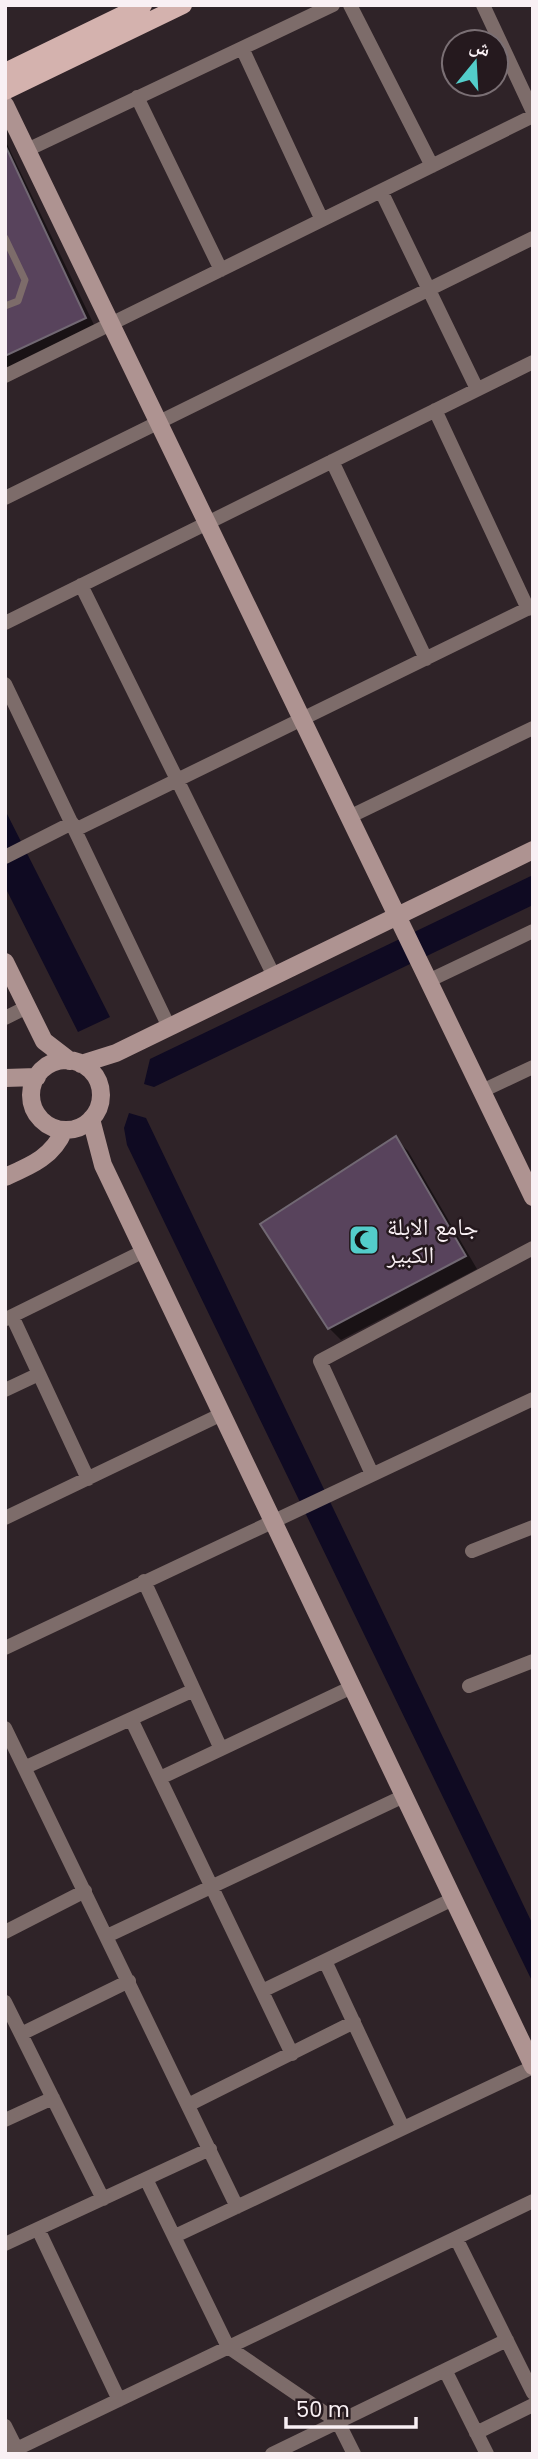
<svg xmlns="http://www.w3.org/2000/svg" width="538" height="2459" viewBox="0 0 538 2459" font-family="Poppins,'Noto Naskh Arabic',sans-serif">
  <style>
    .water { fill: #0f0a22 }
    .shadow { fill: #0007 }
    .building { fill: #58435c; stroke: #716873; stroke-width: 2 }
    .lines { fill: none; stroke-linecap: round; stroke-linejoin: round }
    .lane { stroke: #7d6c6a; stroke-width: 7 }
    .street { stroke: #7d6c6a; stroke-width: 14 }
    .secondary { stroke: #ae9391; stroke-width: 18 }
    .primary { stroke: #d4b2ae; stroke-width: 18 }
    .labels { text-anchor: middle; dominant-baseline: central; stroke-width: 5; stroke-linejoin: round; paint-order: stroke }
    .poi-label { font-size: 24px; fill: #f9f0f4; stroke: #25191e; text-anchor: start }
  </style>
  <rect width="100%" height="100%" fill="#2f2328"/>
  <path class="water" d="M5 810 110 1017 78 1032 5 887Z
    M533 875V905L154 1087 144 1084 150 1059Z
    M129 1113 146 1118 533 1925V1983L127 1145 124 1128Z"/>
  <path class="shadow" d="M5 140 97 331 5 374Z
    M396 1139 408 1151 477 1269 341 1340 329 1328Z"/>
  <path class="building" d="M5 145 86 318 5 356Z
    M396 1136 466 1256 328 1329 260 1224Z"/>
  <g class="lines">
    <path class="lane" d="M5 238 25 280 18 301 5 306"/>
    <path class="street" d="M350 5 432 166
      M483 5 533 112
      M242 48 322 220
      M137 97 221 270
      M27 150 333 5
      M381 191 477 389
      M5 376 533 116
      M435 410 528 609
      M332 461 426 659
      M5 498 533 238
      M81 585 274 976
      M5 623 533 362
      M5 684 169 1027
      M349 817 533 728
      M75 830 533 606
      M5 857 72 823
      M428 981 533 931
      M5 1018 27 1007
      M482 1091 533 1067
      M12 1316 88 1479
      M6 1319 144 1251
      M5 1390 39 1374
      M372 1474 320 1361 533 1248
      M5 1518 222 1414
      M472 1551 533 1527
      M144 1581 221 1749
      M5 1648 533 1399
      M469 1686 533 1661
      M131 1719 292 2054
      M5 1728 237 2207
      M26 1767 194 1690
      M160 1778 352 1687
      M5 1932 85 1891
      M107 1936 404 1796
      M325 1961 403 2128
      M262 1991 453 1899
      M5 2002 103 2199
      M21 2034 129 1981
      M188 2105 354 2022
      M5 2120 53 2098
      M146 2179 228 2347 338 2422 354 2454
      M38 2229 119 2400
      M175 2236 533 2067
      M456 2238 533 2393
      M5 2244 210 2149
      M445 2370 487 2454
      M5 2426 19 2454
      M476 2433 533 2405
      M6 2454 533 2201
      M272 2454 507 2340"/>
    <path class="secondary" d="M5 105 533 1197
      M5 962 44 1041 70 1061
      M31 1095a35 35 0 1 1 70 0a35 35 0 1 1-70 0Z
      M81 1064 116 1053 533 850
      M5 1078 37 1077
      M91 1119 103 1165 533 2066
      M5 1177C30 1166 53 1157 64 1130"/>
    <path class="primary" d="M5 72 143 5
      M5 91 183 5"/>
  </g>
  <defs>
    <g id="mosque-square" transform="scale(1.575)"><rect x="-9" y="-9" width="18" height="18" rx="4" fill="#53cdca" stroke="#25191e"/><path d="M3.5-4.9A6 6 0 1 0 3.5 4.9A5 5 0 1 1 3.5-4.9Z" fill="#111"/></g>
  </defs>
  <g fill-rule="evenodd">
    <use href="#mosque-square" x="364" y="1240"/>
  </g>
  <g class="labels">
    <g class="poi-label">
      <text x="387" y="1226">جامع الابلة<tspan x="387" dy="28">الكبير</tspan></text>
    </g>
  </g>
  <rect width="538" height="2459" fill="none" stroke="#f9f0f4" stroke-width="14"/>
  <g transform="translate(475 63) rotate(18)"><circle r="33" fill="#25191e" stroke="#7a6f74" stroke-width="2"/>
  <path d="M0-5L12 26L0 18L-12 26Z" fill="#53cdca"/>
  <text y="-10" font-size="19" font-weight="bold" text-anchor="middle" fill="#f9f0f4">ش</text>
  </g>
  <path d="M286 2417v10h130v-10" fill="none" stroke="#f9f0f4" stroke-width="3.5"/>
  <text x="296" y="2417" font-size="21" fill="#f9f0f4" stroke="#25191e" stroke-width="5" paint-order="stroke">50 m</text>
</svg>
